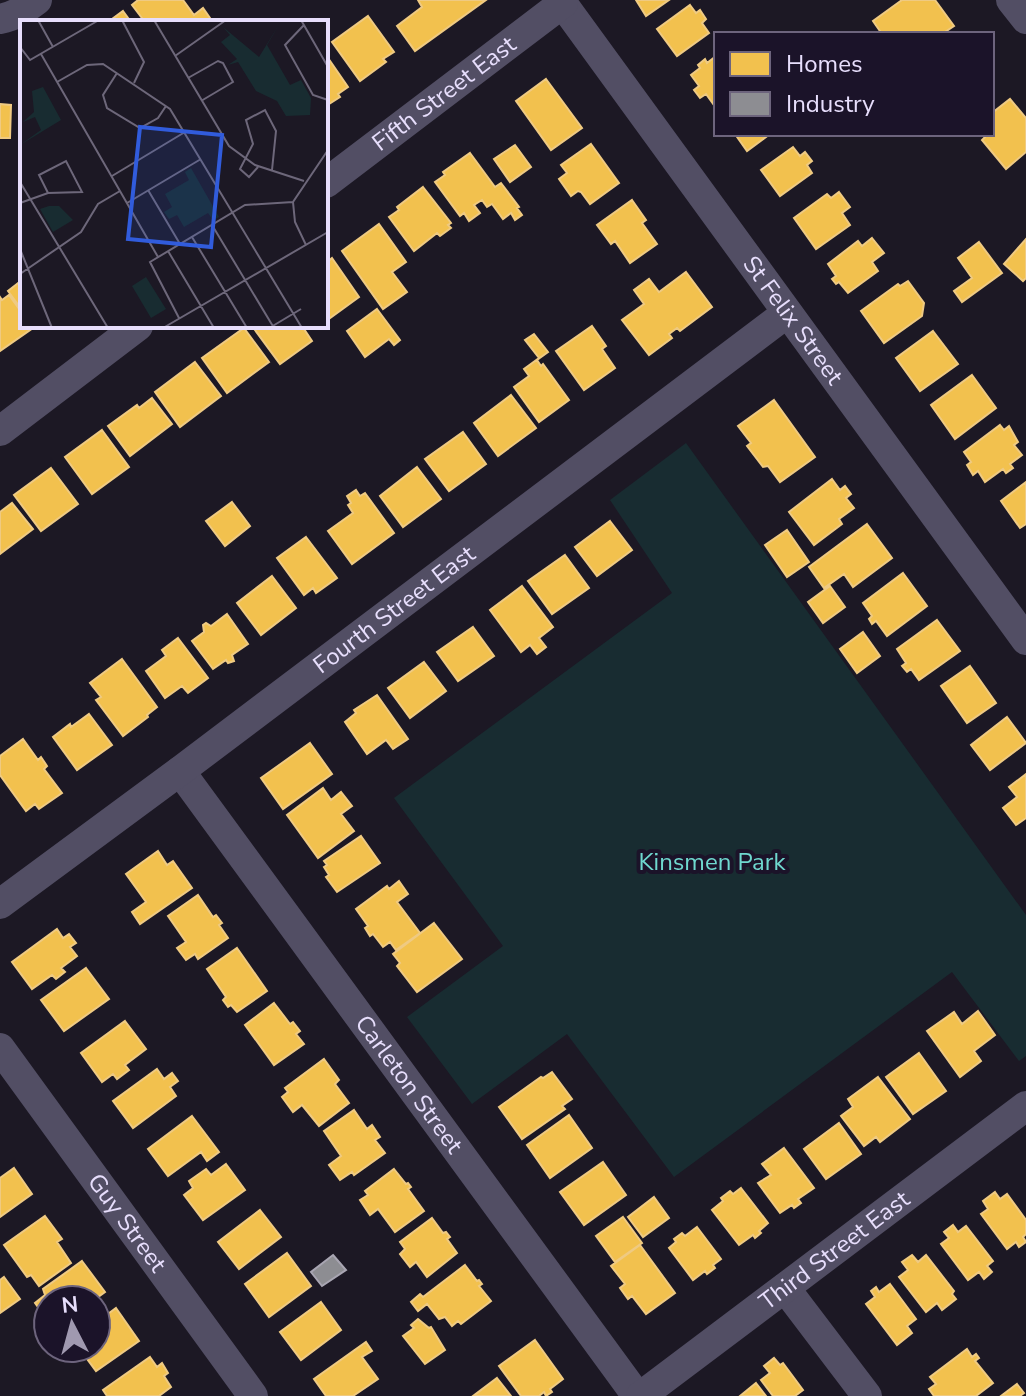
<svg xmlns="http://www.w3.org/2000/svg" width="1026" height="1396" viewBox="0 0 1026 1396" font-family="'Nunito Sans',sans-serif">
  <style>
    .green { fill: #182c31 }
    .homes { fill: #f2c14e; stroke: #efca82; stroke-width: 2 }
    .industry { fill: #8d8d92; stroke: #a8a5b2; stroke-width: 2 }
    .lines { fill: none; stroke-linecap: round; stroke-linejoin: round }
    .minor { stroke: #524e64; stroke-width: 30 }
    .labels { text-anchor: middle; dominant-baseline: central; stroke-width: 8; stroke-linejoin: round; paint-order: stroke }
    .street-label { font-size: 24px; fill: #e7defc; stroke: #1b1329 }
    .park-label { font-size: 24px; fill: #6fd8cf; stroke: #1b1329 }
    .inset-road { fill: none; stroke: #6d677a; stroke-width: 2 }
    .view { fill: #315cdc; fill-opacity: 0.15; stroke: #315cdc; stroke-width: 4 }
    .inset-edge { fill: none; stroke: #e7defc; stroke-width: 4 }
  </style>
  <rect width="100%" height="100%" fill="#1c1824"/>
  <path class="green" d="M686 443 1026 915V1056L1019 1061 952 972 674 1177 567 1034 472 1104 407 1017 503 946 394 798 672 593 610 500Z"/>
  <path class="homes" d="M138 0H183L194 15 203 8 210 18 205 22H197L195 19 191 22H145L132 5Z
    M418 0H486L415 51 397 26 422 7Z
    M636 0H669L646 16Z
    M902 0H935L954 26 942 34H882L873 21Z
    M690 5 696 13 700 10 706 19 702 23 709 33 677 56 657 29Z
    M123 11 131 22H108Z
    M368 16 394 52 383 59 386 62 360 81 332 42Z
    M326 55 348 87 338 94 340 97 326 106Z
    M716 56V108L706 94 700 98 694 90 699 86 691 75 700 68 698 65 705 59 707 63Z
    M546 79 582 128 551 150 516 101Z
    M1010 99 1026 118V152L1006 169 982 140 988 134H992V113Z
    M0 104 11 105 10 138H0Z
    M735 134H770L747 151Z
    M591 144 619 183 590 204 581 192 578 191 571 196 559 179 567 173 561 165Z
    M515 145 531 167 510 182 494 159Z
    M793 147 800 156 805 152 812 161 807 165 812 173 780 196 761 170Z
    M470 153 495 187 501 183 519 207 517 208 522 215 515 220 511 213 503 219 492 204 487 207 482 200 474 205 480 213 469 221 464 213 460 216 435 182 445 175 443 172Z
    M423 187 451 223 448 225 451 228 440 236 437 233 414 251 389 217 399 210 397 207Z
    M839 192 850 207 842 213 850 225 816 249 794 218 827 194 831 198Z
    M632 200 646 220 642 223 657 244 630 263 615 241 611 244 597 225Z
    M379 224 406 262 392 272 407 292 383 309 342 251Z
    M872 238 884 253 872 262 878 271 848 293 839 282 836 284 832 279 836 276 828 264 858 241 862 246Z
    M1026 239V278L1023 281 1004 264Z
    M979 242 1002 273 962 302 954 291 972 278 958 258Z
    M332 258 359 297 326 321V263Z
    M686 272 712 307 680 331 677 328 669 334 672 338 649 355 622 320 644 304 634 290 649 279 659 292Z
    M22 280V310L8 291Z
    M908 281 924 303 922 316 884 343 861 311 898 284 900 286Z
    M9 295 22 313V326L33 328 0 351V297L2 300Z
    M377 309 400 340 394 345 389 339 365 357 347 331Z
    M252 326H302L312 341 280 364Z
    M592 326 606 346 602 349 615 368 584 390 556 351Z
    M244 328 269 362 227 393 202 358Z
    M933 331 958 364 920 391 896 358Z
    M534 334 548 352 537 360 541 366 543 364 569 400 539 422 514 387 529 376 524 369 539 358 525 340Z
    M195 362 221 396 180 427 155 392Z
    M972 375 996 408 955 439 931 405Z
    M511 395 536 428 498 456 474 423Z
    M152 398 172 424 130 456 108 426 137 405 139 408Z
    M774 400 815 457 780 482 768 466 763 467 747 446 751 443 738 426Z
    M1000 425 1004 430 1009 426 1018 442 1014 445 1022 455 1010 464 1013 468 1006 473 1003 469 985 482 978 471 973 475 967 465 971 462 964 452Z
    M102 430 129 467 92 494 65 457Z
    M463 432 486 464 449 491 425 459Z
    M417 467 441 499 403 527 380 496Z
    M51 468 78 504 41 531 14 495Z
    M832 479 840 490 845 486 851 494 846 498 854 508 839 519 842 524 814 545 789 512Z
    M1026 482V524L1020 528 1001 501Z
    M356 490 360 496 365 493 394 533 352 564 328 531 353 513 348 505 351 503 347 496Z
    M232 502 250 526 225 546 206 521Z
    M12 503 33 529 0 554V512Z
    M610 521 632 550 597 576 575 547Z
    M867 524 892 558 853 587 844 574 824 588 809 567Z
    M787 530 809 562 787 577 765 545Z
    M306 537 337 578 316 593 313 588 304 595 277 558Z
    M565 555 589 588 552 614 528 581Z
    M903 573 927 606 887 636 876 621 872 624 869 619 872 616 863 603Z
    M272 576 296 608 261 635 237 603Z
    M522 586 553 627 539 638 546 647 537 654 530 645 521 652 490 610Z
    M830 586 845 607 823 623 808 602Z
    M227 614 248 644 232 655 234 661 228 663 226 660 213 669 192 641 204 632 203 625 206 623 211 626Z
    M937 620 960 651 919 680 911 669 907 672 902 666 906 663 897 649Z
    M473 627 494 656 458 681 437 652Z
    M863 632 880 656 857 673 840 649Z
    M178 638 208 678 188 693 182 686 165 698 146 671 166 656 162 650Z
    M122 659 157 707 147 715 148 717 123 736 96 700 101 697 90 683Z
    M424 662 446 691 410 718 388 688Z
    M970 666 996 703 967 723 941 686Z
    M377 695 408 739 393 749 386 740 367 754 345 722 356 713 354 710Z
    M89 714 112 745 77 770 53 737 70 724 71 727Z
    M1007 717 1026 743 990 770 971 745Z
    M23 739 38 760 41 757 47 766 44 769 62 793 39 809 35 804 26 811 0 775V756Z
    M310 743 332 774 283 809 261 778Z
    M1026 774V818L1016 825 1003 808 1017 797 1009 787Z
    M323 788 331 800 341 792 352 806 341 814 354 831 318 858 287 815Z
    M361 836 380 863 337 892 326 877 329 875 324 867 327 865 324 861Z
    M158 851 167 865 173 861 192 888 140 924 132 912 146 902 126 874Z
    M399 881 408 894 397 902 420 933 396 950 390 942 383 947 373 934 370 936 365 928 368 926 356 909 387 886 389 889Z
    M198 895 213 917 216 915 222 923 219 925 228 938 198 959 195 954 186 960 177 948 186 942 168 916Z
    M434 923 462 959 417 992 397 966 400 963 393 954Z
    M57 929 63 938 69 934 76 943 70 947 77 956 61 968 65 972 56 979 52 975 32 989 12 962Z
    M237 948 267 991 237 1012 231 1005 228 1007 223 1000 226 997 207 969Z
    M86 968 109 999 64 1031 41 1000Z
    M274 1003 290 1024 293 1022 300 1031 296 1034 304 1044 274 1065 245 1025Z
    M978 1011 995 1035 974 1051 981 1061 960 1077 927 1031 954 1012 962 1024Z
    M125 1021 146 1049 125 1065 129 1070 117 1079 113 1074 102 1082 81 1053Z
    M919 1053 946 1091 913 1114 886 1077Z
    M324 1059 339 1080 335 1084 349 1103 319 1126 302 1105 293 1112 282 1097 288 1092 285 1088Z
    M157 1069 164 1079 172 1073 178 1081 170 1087 176 1096 133 1128 113 1101Z
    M552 1072 572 1099 562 1106 565 1109 522 1139 499 1107 541 1077 543 1078Z
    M878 1077 910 1119 880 1142 876 1137 864 1146 841 1116 853 1107 848 1099Z
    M354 1110 367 1129 372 1125 380 1137 375 1140 385 1153 354 1175 352 1172 340 1180 329 1165 341 1156 324 1131Z
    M569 1115 592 1148 550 1178 527 1145Z
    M192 1116 219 1152 207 1161 201 1152 168 1176 148 1149Z
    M839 1123 861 1154 826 1179 804 1149Z
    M784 1148 814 1188 798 1199 801 1203 794 1208 792 1205 780 1213 758 1183 771 1175 762 1164Z
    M603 1162 626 1195 584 1225 560 1192Z
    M226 1164 245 1190 203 1220 184 1195 193 1188 189 1181 206 1169 211 1175Z
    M14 1168 32 1194 0 1217V1178Z
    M394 1169 406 1184 408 1183 411 1187 408 1189 424 1211 395 1232 378 1209 370 1215 360 1200 368 1195 365 1191Z
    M741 1188 768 1223 759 1231 761 1233 755 1238 753 1235 739 1245 712 1210 723 1201 721 1198 730 1191 733 1194Z
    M995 1192 1000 1199 1007 1194 1026 1220V1234L1023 1237 1026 1242 1019 1247 1016 1242 1007 1249 981 1214 988 1209 983 1201Z
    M654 1197 669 1218 643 1237 628 1217Z
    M260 1210 281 1237 239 1269 218 1242Z
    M45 1216 62 1239 57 1242 71 1263 39 1286 31 1275 27 1277 4 1245Z
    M623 1217 642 1243 615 1262 596 1236Z
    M432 1218 443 1233 446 1232 450 1237 447 1239 457 1253 427 1277 416 1262 410 1267 400 1254 405 1249 400 1242Z
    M953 1225 958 1232 966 1226 993 1261 987 1266 992 1272 984 1279 979 1272 968 1280 941 1244 949 1238 944 1232Z
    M697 1227 721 1259 713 1265 715 1268 707 1274 705 1271 693 1280 669 1248 676 1242 674 1239 682 1233 685 1236Z
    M640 1245 675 1293 646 1314 632 1296 628 1299 620 1288 625 1284 611 1266Z
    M287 1253 311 1286 269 1317 245 1284Z
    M912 1255 918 1262 926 1255 954 1291 952 1294 956 1299 942 1310 937 1303 926 1312 899 1277 908 1270 902 1262Z
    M82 1261 105 1292 94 1300H48V1311L43 1314 35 1303 45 1295 43 1289Z
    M465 1265 477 1281 479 1280 482 1284 479 1286 491 1301 461 1324 458 1321 452 1326 445 1317 439 1319 427 1304 418 1311 411 1302 420 1294 423 1297Z
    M4 1277 20 1299 0 1313V1280Z
    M890 1284 916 1319 907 1326 912 1333 897 1345 866 1304 875 1297 871 1291 876 1287 879 1292Z
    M321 1302 341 1330 301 1360 280 1332Z
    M116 1308 139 1341 96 1371 79 1348H96V1323Z
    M418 1319 429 1328 431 1327 445 1350 425 1364 403 1336 414 1328 411 1325Z
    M535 1340 563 1379 550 1389 552 1392 546 1396 544 1392 539 1396H521L499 1366Z
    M366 1342 372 1351 362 1357 378 1379 353 1396H326L314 1379Z
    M967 1349 972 1357 976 1354 979 1358 975 1361 993 1383 976 1396H934L929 1389 936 1384 930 1377Z
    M150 1357 157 1367 162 1363 168 1373 164 1376 171 1387 159 1396H107L103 1390Z
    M774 1358 780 1365 783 1363 803 1390 795 1396H773L761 1380 770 1373 764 1366Z
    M497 1378 511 1396H473Z
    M756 1383 766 1396H740Z
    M1017 1384 1024 1393 1020 1396H1001Z"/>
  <path class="industry" d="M333 1255 346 1270 322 1286 311 1272Z"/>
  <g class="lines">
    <g class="minor">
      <path id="s1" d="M560 0 1026 640"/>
      <path d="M1011 0 1026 19"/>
      <path d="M0 19C15 16 25 9 37 0"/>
      <path id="s2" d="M326 183 563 3"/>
      <path d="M0 431 138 326"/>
      <path id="s3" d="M180 771 637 1396"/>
      <path id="s4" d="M0 904 180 771 787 313"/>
      <path id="s5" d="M0 1048 253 1396"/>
      <path d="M785 1288 867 1396"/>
      <path id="s6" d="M641 1396 1026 1106"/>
    </g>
  </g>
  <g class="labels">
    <g class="street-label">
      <text stroke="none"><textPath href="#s2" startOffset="148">Fifth Street East</textPath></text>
      <text stroke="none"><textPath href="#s1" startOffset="396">St Felix Street</textPath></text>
      <text stroke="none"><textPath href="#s4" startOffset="492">Fourth Street East</textPath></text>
      <text stroke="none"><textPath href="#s3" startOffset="388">Carleton Street</textPath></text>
      <text stroke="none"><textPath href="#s5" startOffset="216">Guy Street</textPath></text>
      <text stroke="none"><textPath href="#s6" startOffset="242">Third Street East</textPath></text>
    </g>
    <g class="park-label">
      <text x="712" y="862">Kinsmen Park</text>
    </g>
  </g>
  <g transform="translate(20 20)">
    <rect width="308" height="308" fill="#1c1824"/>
    <path d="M260 3 247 25 270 65 281 60 291 78 290 95 266 96 257 81 236 71 218 42 208 45 217 39 201 22 210 15 203 7 239 37ZM23 67 41 100 0 125 21 110 15 97 3 102 14 92 12 71ZM171 148 199 197 193 200 188 193 164 207 157 195 149 199 144 192 152 187 145 174 169 160 165 152ZM29 186H39L53 200 33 212 20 189ZM126 257 146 289 131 298 112 266Z" fill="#182c31"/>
    <path class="inset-road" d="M18 0 33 27M102 0 124 42 114 63M134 0 209 126 235 145 284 161M281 0 308 47M284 5 265 25 293 75 308 80M0 27 10 40 79 0M21 34 138 237M155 36 206 0M97 53 83 75 87 88 120 108 138 98 146 86M168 58 198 41 203 43 213 62 181 81M37 62 67 45 83 44 150 89 282 308M238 147 229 157 220 149 233 124 226 100 245 90 256 111 252 150M92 156 165 112M0 162 88 308M128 170 160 224M0 183 28 173 62 172 46 141 19 155 28 173M107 183 181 139M192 205 254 308M172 217 227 308M286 225 275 202 273 182 308 130M0 229 32 308M148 231 194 308M0 254 61 212 78 184 100 171M159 298 130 242 225 185 273 182M251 307 281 289M143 308 308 212"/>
    <path class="view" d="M120 107 202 115 191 227 108 219Z"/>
    <rect width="308" height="308" class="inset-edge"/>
  </g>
  <rect x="714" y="32" width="280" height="104" fill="#1b1329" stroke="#6d647d" stroke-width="2"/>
  <rect x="730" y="52" width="40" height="24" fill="#f2c14e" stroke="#6d647d" stroke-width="2"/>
  <text x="786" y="72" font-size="24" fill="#e7defc">Homes</text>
  <rect x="730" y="92" width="40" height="24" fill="#8d8d92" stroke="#6d647d" stroke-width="2"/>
  <text x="786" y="112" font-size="24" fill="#e7defc">Industry</text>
  <g transform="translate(72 1324) rotate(354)"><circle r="38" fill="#1b1329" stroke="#6d647d" stroke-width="2"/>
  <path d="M0-6L14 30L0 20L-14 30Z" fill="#a099b0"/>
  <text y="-12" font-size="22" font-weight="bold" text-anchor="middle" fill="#e7defc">N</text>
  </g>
</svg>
